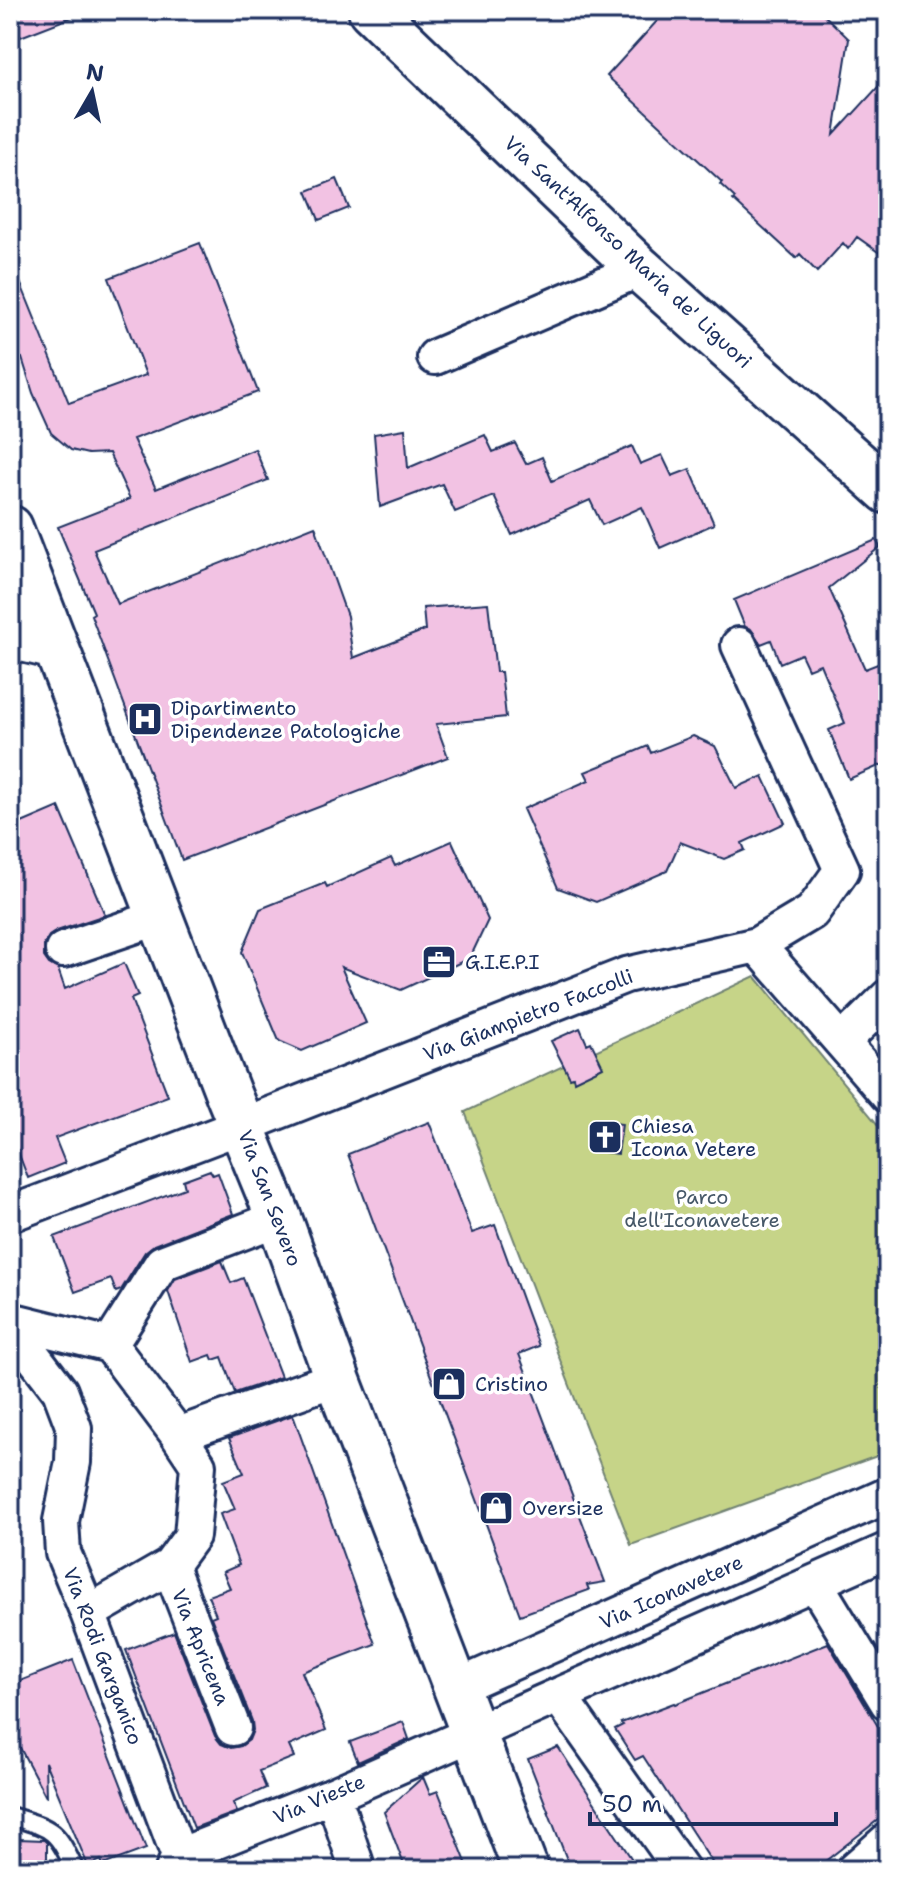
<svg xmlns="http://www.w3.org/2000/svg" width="898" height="1880" viewBox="0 0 898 1880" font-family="'Shantell Sans',sans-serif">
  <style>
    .green { fill: #c6d488; stroke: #708273; stroke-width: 2 }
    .building { fill: #f2c2e3; stroke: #1b2f5e; stroke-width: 2 }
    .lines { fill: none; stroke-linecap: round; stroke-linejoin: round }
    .lane-casing { stroke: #1b2f5e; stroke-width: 22 }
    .street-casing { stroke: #1b2f5e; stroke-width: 40 }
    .secondary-casing { stroke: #1b2f5e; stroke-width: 50 }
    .lane { stroke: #fff; stroke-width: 16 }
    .street { stroke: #fff; stroke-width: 34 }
    .secondary { stroke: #fff; stroke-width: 44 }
    .labels { text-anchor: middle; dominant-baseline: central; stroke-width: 7; stroke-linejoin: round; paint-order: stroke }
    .street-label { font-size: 20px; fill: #1b2f5e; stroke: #fff }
    .poi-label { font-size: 20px; fill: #1b2f5e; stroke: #fff; text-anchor: start }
    .park-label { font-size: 20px; fill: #465868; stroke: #fff }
  </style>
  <rect width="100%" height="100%" fill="#fff"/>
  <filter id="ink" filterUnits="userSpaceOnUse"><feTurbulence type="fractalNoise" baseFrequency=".0125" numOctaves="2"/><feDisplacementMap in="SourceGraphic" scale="16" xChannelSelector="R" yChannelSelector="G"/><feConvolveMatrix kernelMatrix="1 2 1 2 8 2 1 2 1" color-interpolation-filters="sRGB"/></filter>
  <g filter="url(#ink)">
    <path class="green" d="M755 976 888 1137V1452L631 1545 465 1112Z"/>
    <path class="building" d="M10 10H84L85 12 10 41Z
      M667 10H819L849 39 834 135 888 76V259L857 237 848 249 843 243 817 272 800 254 796 258 733 200 735 198 720 184 722 182 607 76Z
      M337 179 349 208 319 220 307 191Z
      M200 243 258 392 133 439 156 489 255 449 268 480 94 550 118 604 315 526 347 616 353 658 425 630 423 608 488 603 496 672H501L506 717 436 724 448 757 182 860 91 615 94 613 58 527 130 499 109 453 88 454 71 450 51 433 33 393 22 358 10 362V257L69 403 146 375 109 278Z
      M405 429 408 468 485 435 493 452 515 443 526 464 542 457 552 481 632 446 640 464 662 455 672 476 690 469 714 524 660 548 642 507 602 525 590 500 512 535 494 496 455 512 442 484 380 507 374 434Z
      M876 540 880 547 829 588 865 669 888 660V762L849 779 829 730 845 723 820 664 808 669 801 654 780 663 771 640 761 644 751 629 745 627 734 600Z
      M693 736 715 746 736 788 763 776 785 823 742 843 745 850 724 859 680 842 667 871 596 902 558 888 523 809 589 780 585 772 627 755 648 746 651 753Z
      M59 807 105 915 57 931 49 936 44 945V957L49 964 58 969 65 989 124 963 138 996 131 999 168 1096 55 1138 65 1163 28 1178 10 1131V828Z
      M452 841 488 920 470 958 401 990 341 967 366 1023 302 1051 279 1041 242 952 260 909 325 883 327 887 391 858 395 866Z
      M580 1028 587 1044 591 1042 603 1067 574 1081 573 1077 570 1078 551 1041Z
      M591 1120 622 1124 618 1154 587 1150Z
      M429 1122 472 1233 495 1225 539 1346 519 1354 605 1582 587 1585 589 1590 520 1615 348 1154Z
      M210 1170 213 1175 218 1173 233 1214 154 1245 145 1252 121 1290 116 1292 111 1279 75 1292 54 1237 185 1188 183 1180Z
      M222 1261 231 1283 243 1278 281 1377 235 1393 222 1357 213 1360 211 1355 192 1362 168 1291 175 1279Z
      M293 1415 375 1644 302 1672 326 1730 289 1746 294 1757 259 1771 266 1788 233 1803 237 1812 194 1828 126 1650 174 1632 215 1736 221 1744 231 1748 241 1746 249 1740 253 1730 252 1721 211 1617 216 1615 208 1596 230 1588 223 1572 239 1565 220 1514 235 1509 223 1481 244 1473 229 1438Z
      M828 1643 888 1743V1812L814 1870H717L643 1756 635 1760 615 1729 623 1725 621 1723 674 1703 675 1704Z
      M73 1660 146 1849 103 1865 101 1860 88 1866 45 1762 46 1797 18 1744 10 1747V1685Z
      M403 1722 409 1739 358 1762 350 1742Z
      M558 1747 575 1773 639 1870H571L528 1759Z
      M423 1777 430 1794 438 1791 469 1870H406L384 1812Z
      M18 1839 44 1840 47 1843V1870H18Z"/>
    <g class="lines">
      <g class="lane-casing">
        <path id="lane" d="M10 1816C53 1829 56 1828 75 1870"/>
      </g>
      <g class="street-casing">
        <path id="street" d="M435 357 640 269
          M757 945 888 1095
          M63 950 160 917
          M842 1042 888 997
          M10 1214 241 1126 626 975 757 945 812 912 842 870 739 645
          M10 1320 110 1345 178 1435 198 1465 192 1536 170 1566 88 1613
          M10 1326 60 1391 74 1428 73 1462 61 1521 63 1553 88 1613 179 1856
          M110 1345 162 1263 279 1218
          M178 1435 337 1378
          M170 1566 233 1728
          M815 1583 888 1703
          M455 1688 888 1495
          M559 1696 682 1870
          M333 1795 358 1870
          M173 1870 179 1856 333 1795 888 1550
          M854 1870 888 1840"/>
      </g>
      <g class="secondary-casing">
        <path id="secondary" d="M371 10 640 269 888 491
          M10 528 229 1096 279 1218 337 1378 526 1870
          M10 636 56 647"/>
      </g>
      <use href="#lane" class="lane"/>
      <use href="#street" class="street"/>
      <use href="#secondary" class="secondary"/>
    </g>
  </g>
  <defs>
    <g id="hospital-square" transform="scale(1.8)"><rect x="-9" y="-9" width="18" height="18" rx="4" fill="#1b2f5e" stroke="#fff"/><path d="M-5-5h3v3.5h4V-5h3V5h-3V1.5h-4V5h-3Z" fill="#fff"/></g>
    <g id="office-square" transform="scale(1.8)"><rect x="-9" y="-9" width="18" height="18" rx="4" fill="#1b2f5e" stroke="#fff"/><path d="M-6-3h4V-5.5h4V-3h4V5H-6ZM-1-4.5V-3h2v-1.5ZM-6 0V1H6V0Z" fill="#fff"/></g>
    <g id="church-square" transform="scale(1.8)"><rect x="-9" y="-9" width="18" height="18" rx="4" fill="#1b2f5e" stroke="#fff"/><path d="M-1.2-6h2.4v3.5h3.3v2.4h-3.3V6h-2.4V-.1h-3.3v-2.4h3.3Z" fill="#fff"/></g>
    <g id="shop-square" transform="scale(1.8)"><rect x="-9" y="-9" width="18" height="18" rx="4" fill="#1b2f5e" stroke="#fff"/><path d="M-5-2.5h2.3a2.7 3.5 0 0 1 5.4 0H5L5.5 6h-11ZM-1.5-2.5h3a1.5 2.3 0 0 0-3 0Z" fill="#fff"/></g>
  </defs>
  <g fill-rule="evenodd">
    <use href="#hospital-square" x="145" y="719"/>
    <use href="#office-square" x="439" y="962"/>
    <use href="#church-square" x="605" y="1137"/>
    <use href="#shop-square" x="449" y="1384"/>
    <use href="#shop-square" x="496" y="1508"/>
  </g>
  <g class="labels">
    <g class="street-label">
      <text transform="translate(628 252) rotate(43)">Via Sant'Alfonso Maria de' Liguori</text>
      <text transform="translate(528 1015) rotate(-21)">Via Giampietro Faccolli</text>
      <text transform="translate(270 1198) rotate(69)">Via San Severo</text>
      <text transform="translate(671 1592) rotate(-24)">Via Iconavetere</text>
      <text transform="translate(201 1647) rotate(68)">Via Apricena</text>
      <text transform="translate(103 1656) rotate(69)">Via Rodi Garganico</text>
      <text transform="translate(319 1799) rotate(-23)">Via Vieste</text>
    </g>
    <g class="poi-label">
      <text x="171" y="708">Dipartimento<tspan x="171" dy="23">Dipendenze Patologiche</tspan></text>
      <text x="465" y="962">G.I.E.P.I</text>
      <text x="631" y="1126">Chiesa<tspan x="631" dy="23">Icona Vetere</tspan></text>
      <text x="475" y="1384">Cristino</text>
      <text x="522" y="1508">Oversize</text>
    </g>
    <g class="park-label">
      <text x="702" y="1197">Parco<tspan x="702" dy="23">dell'Iconavetere</tspan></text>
    </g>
  </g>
  <rect width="898" height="1880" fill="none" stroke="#fff" stroke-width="40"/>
  <rect x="20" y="20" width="858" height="1840" fill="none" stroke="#1b2f5e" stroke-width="3" filter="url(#ink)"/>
  <g transform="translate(92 92) rotate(9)" stroke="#ffffff" stroke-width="6" paint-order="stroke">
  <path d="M0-6L14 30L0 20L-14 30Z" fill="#1b2f5e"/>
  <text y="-12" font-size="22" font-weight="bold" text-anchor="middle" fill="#1b2f5e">N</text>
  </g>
  <path d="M590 1812v12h246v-12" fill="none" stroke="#1b2f5e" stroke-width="4"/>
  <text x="602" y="1812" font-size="24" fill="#1b2f5e" stroke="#ffffff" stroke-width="6" paint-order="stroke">50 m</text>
</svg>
